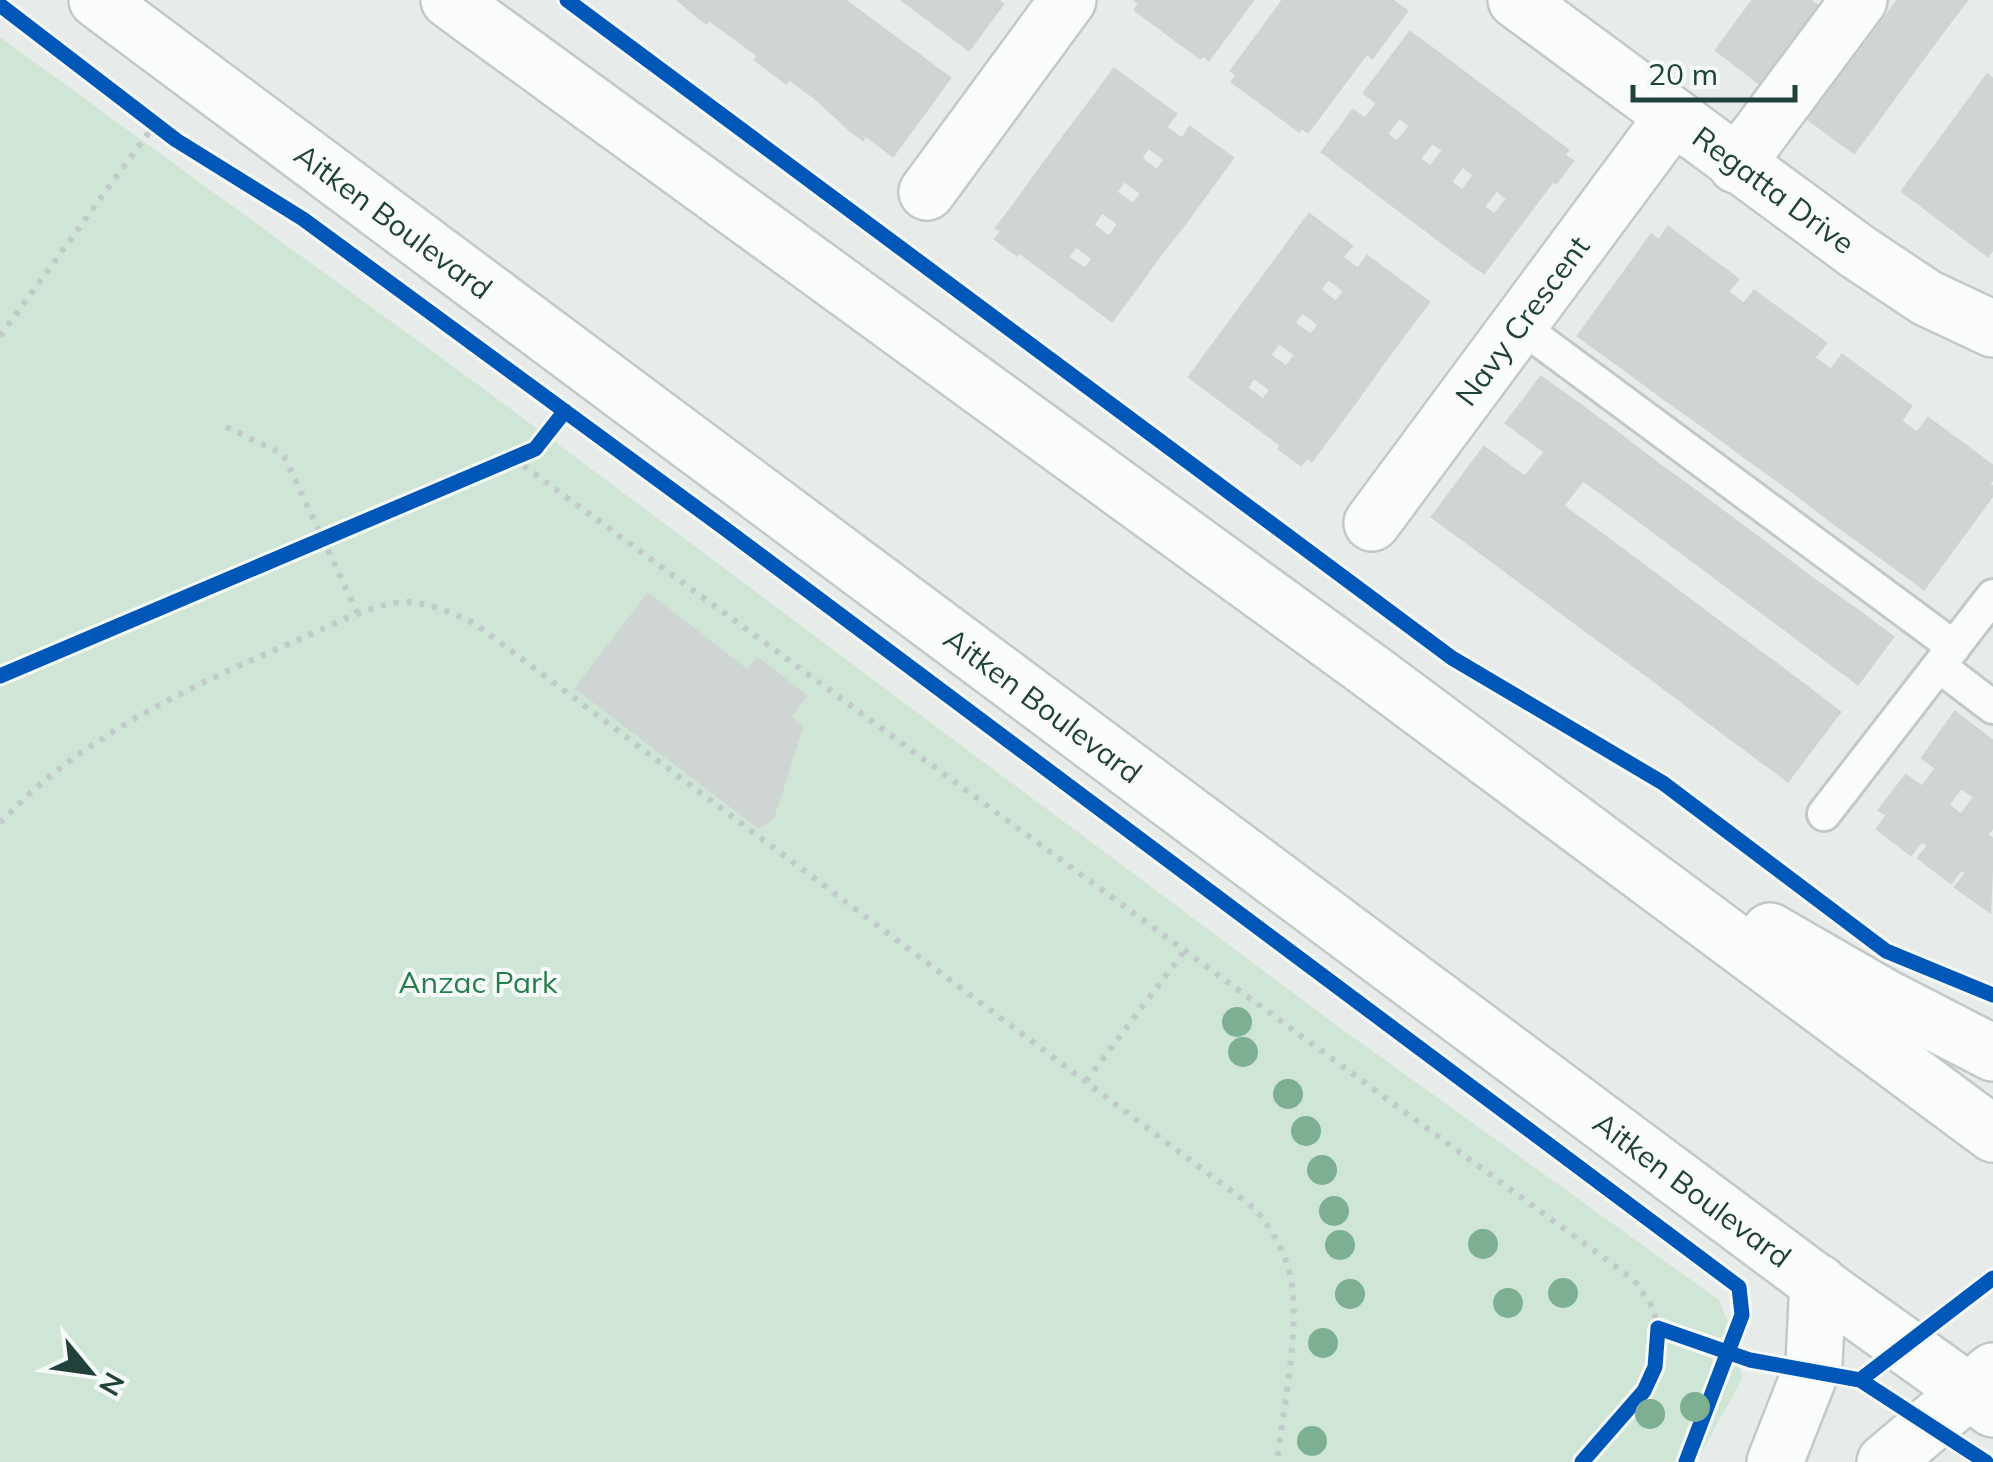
<svg xmlns="http://www.w3.org/2000/svg" width="1993" height="1462" viewBox="0 0 1993 1462" font-family="Mulish,sans-serif">
  <style>
    .green { fill: #cfe6d7 }
    .building { fill: #ced5d3; stroke: #cfd5d3; stroke-width: 2.5 }
    .lines { fill: none; stroke-linecap: round; stroke-linejoin: round }
    .lane-casing { stroke: #c4c9c7; stroke-width: 38 }
    .street-casing { stroke: #c4c9c7; stroke-width: 60 }
    .secondary-casing { stroke: #c2cac7; stroke-width: 60 }
    .path { stroke: #c2cbca; stroke-width: 6; stroke-dasharray: 5 8; stroke-linecap: butt }
    .lane { stroke: #fbfcfc; stroke-width: 32 }
    .street { stroke: #fbfcfc; stroke-width: 55 }
    .secondary { stroke: #fbfcfc; stroke-width: 55 }
    .cycleway-casing { stroke: #f5faf8; stroke-width: 21 }
    .cycleway { stroke: #0057b8; stroke-width: 15 }
    .tree { fill: #7db093 }
    .labels { text-anchor: middle; dominant-baseline: central; stroke-width: 8; stroke-linejoin: round; paint-order: stroke }
    .street-label { font-size: 30px; fill: #21423b; stroke: #f5faf8 }
    .park-label { font-size: 30px; fill: #277e4c; stroke: #f5faf8 }
  </style>
  <rect width="100%" height="100%" fill="#e7ecea"/>
  <path class="green" d="M0 37 480 386 1328 1019 1719 1300 1736 1342 1742 1379 1696 1462H0Z"/>
  <path class="building" d="M678 0H704L694 14Z
    M704 0H767L737 40 709 20 706 23 694 14Z
    M767 0H825L771 72 755 60 758 56 737 40Z
    M825 0H845L873 21 815 98 789 79 786 83 771 72Z
    M902 0H945L930 21Z
    M945 0H998L1003 4 969 50 930 21Z
    M1135 0H1190L1166 33 1135 10 1139 3Z
    M1190 0H1253L1209 60 1203 55 1200 58 1166 33Z
    M1283 0H1343L1265 106 1232 82 1237 75 1231 71Z
    M1343 0H1392L1407 11 1372 58 1367 53 1308 132 1302 128 1299 131 1265 106Z
    M1753 0H1810L1818 6 1788 46 1744 12Z
    M1898 0H1967L1939 37 1895 4Z
    M1895 4 1939 37 1911 75 1867 42Z
    M1744 12 1788 46 1760 84 1716 50Z
    M873 21 911 49 850 130 815 98Z
    M1410 32 1444 57 1355 177 1322 152 1353 110 1365 119 1377 103 1364 93Z
    M1867 42 1911 75 1882 115 1837 81Z
    M911 49 950 78 893 156 865 135 863 140 850 130Z
    M1444 57 1477 82 1388 202 1355 177 1387 134 1397 142 1410 126 1399 117Z
    M1114 69 1176 114 1166 127 1182 139 1190 127 1233 158 1208 192 1089 103Z
    M1987 75 1993 79V137L1960 112Z
    M1837 81 1882 115 1854 153 1808 119Z
    M1477 82 1508 105 1419 225 1388 202 1420 159 1430 167 1443 150 1432 143Z
    M1089 103 1149 147 1141 158 1157 171 1165 159 1208 192 1184 225 1064 136Z
    M1508 105 1541 130 1452 250 1419 225 1451 182 1462 191 1474 175 1462 166Z
    M1960 112 1993 137V199L1930 153Z
    M1541 130 1568 150 1564 155 1573 161 1556 183 1553 181 1484 273 1452 250 1484 207 1494 215 1507 199 1497 190Z
    M1064 136 1124 181 1116 192 1133 204 1141 194 1184 225 1160 255 1041 167Z
    M1930 153 1993 199V249L1988 256 1902 191Z
    M1041 167 1102 212 1093 225 1109 237 1118 224 1160 255 1135 290 1016 202Z
    M1016 202 1076 246 1068 257 1085 269 1093 258 1135 290 1112 321 1020 253 1017 255 995 239 1002 231 996 228Z
    M1309 214 1352 246 1342 257 1358 269 1367 256 1429 302 1404 335 1285 247Z
    M1668 227 1704 254 1621 367 1578 336 1651 235 1659 240Z
    M1285 247 1328 279 1320 290 1336 302 1344 291 1404 335 1379 369 1260 281Z
    M1704 254 1738 279 1728 292 1736 298 1663 398 1621 367Z
    M1260 281 1302 312 1294 323 1311 335 1319 324 1379 369 1357 400 1237 312Z
    M1754 291 1790 317 1707 429 1663 398 1736 298 1744 304Z
    M1237 312 1279 343 1270 355 1286 367 1295 355 1357 400 1331 435 1212 346Z
    M1790 317 1826 343 1814 358 1822 363 1750 461 1707 429Z
    M1212 346 1254 377 1247 388 1263 400 1271 389 1331 435 1312 461 1307 457 1301 465 1279 449 1281 445 1189 377Z
    M1842 355 1875 379 1792 491 1750 461 1822 363 1831 370Z
    M1541 377 1579 404 1545 452 1506 423Z
    M1875 379 1911 406 1901 421 1909 427 1836 525 1792 491Z
    M1579 404 1618 433 1583 480 1545 452Z
    M1928 418 1962 443 1879 556 1836 525 1909 427 1917 433Z
    M1618 433 1657 463 1623 509 1583 480Z
    M1962 443 1993 466V479L1989 484 1993 487V495L1924 589 1879 556Z
    M1484 447 1525 477 1473 547 1432 517Z
    M1545 452 1583 480 1563 506 1525 477Z
    M1657 463 1697 492 1662 538 1623 509Z
    M1525 477 1563 506 1512 576 1473 547Z
    M1697 492 1736 521 1701 567 1662 538Z
    M1563 506 1603 535 1551 605 1512 576Z
    M1736 521 1775 550 1740 596 1701 567Z
    M1603 535 1642 564 1590 634 1551 605Z
    M1775 550 1813 579 1779 625 1740 596Z
    M1642 564 1681 593 1630 663 1590 634Z
    M1813 579 1853 607 1819 655 1779 625Z
    M1681 593 1721 623 1669 692 1630 663Z
    M648 594 748 671 757 658 806 696 790 717 802 727 773 818 758 827 576 688Z
    M1853 607 1893 637 1858 684 1819 655Z
    M1721 623 1759 651 1707 721 1669 692Z
    M1759 651 1798 680 1746 750 1707 721Z
    M1798 680 1840 712 1788 781 1746 750Z
    M1955 712 1993 741V745L1911 855 1877 829 1887 815 1879 810 1906 775 1922 787 1936 768 1922 758Z
    M1993 745V827L1961 870 1922 841 1948 804 1961 815 1974 797 1961 788Z
    M1987 835 1993 839 1990 912 1955 887 1966 873 1961 870Z
    M1928 846 1961 870 1951 883 1918 858Z"/>
  <g class="lines">
    <g class="lane-casing">
      <path id="lane" d="M1519 325 1954 647
        M1939 666 1993 707
        M1824 814 1993 596"/>
    </g>
    <g class="street-casing">
      <g id="street">
        <path id="s1" d="M1516 0 1858 252 1927 298 1993 329"/>
        <path d="M1736 165 1859 0"/>
        <path d="M927 192 1068 0"/>
        <path id="s2" d="M1372 523 1673 117"/>
      </g>
    </g>
    <g class="secondary-casing">
      <g id="secondary">
        <path id="s3" d="M97 0 1831 1293 1993 1409"/>
        <path d="M449 0 1373 673 1993 1134"/>
        <path d="M1770 931 1888 999 1993 1053"/>
        <path d="M1775 1462 1814 1363 1818 1282"/>
        <path d="M1885 1462 1993 1371"/>
      </g>
    </g>
    <path class="path" d="M0 336 155 124
      M226 427 283 454 358 614
      M513 458 1634 1280 1653 1308 1658 1328
      M0 823C82 734 198 683 307 636 334 624 379 601 408 602 431 603 454 614 474 623L1254 1208C1273 1230 1287 1255 1292 1284 1299 1334 1283 1410 1277 1462
      M1086 1081 1183 953"/>
    <use href="#lane" class="lane"/>
    <use href="#street" class="street"/>
    <use href="#secondary" class="secondary"/>
    <g class="cycleway-casing">
      <path id="cycleway" d="M567 0 1452 658 1663 783 1886 951 1993 995
        M0 5 176 140 303 219 724 528 1739 1287 1742 1315 1686 1462
        M0 676 535 449 565 411
        M1860 1380 1986 1462
        M1582 1462 1644 1391 1655 1367 1658 1328 1750 1360 1860 1380 1993 1278"/>
    </g>
    <use href="#cycleway" class="cycleway"/>
  </g>
  <g class="tree">
    <circle cx="1237" cy="1022" r="15"/>
    <circle cx="1243" cy="1052" r="15"/>
    <circle cx="1288" cy="1094" r="15"/>
    <circle cx="1306" cy="1131" r="15"/>
    <circle cx="1322" cy="1170" r="15"/>
    <circle cx="1334" cy="1211" r="15"/>
    <circle cx="1483" cy="1244" r="15"/>
    <circle cx="1340" cy="1245" r="15"/>
    <circle cx="1563" cy="1293" r="15"/>
    <circle cx="1350" cy="1294" r="15"/>
    <circle cx="1508" cy="1303" r="15"/>
    <circle cx="1323" cy="1343" r="15"/>
    <circle cx="1695" cy="1407" r="15"/>
    <circle cx="1650" cy="1414" r="15"/>
    <circle cx="1312" cy="1441" r="15"/>
  </g>
  <g class="labels">
    <g class="street-label">
      <text stroke="none"><textPath href="#s1" startOffset="320">Regatta Drive</textPath></text>
      <text stroke="none"><textPath href="#s3" startOffset="370">Aitken Boulevard</textPath></text>
      <text stroke="none"><textPath href="#s2" startOffset="252">Navy Crescent</textPath></text>
      <text stroke="none"><textPath href="#s3" startOffset="1180">Aitken Boulevard</textPath></text>
      <text stroke="none"><textPath href="#s3" startOffset="1990">Aitken Boulevard</textPath></text>
    </g>
    <g class="park-label">
      <text x="478" y="982">Anzac Park</text>
    </g>
  </g>
  <g transform="translate(90 1372) rotate(119)" stroke="#f5faf8" stroke-width="8" paint-order="stroke">
  <path d="M0-8L18 38L0 25L-18 38Z" fill="#21423b"/>
  <text y="-15" font-size="28" font-weight="bold" text-anchor="middle" fill="#21423b">N</text>
  </g>
  <path d="M1633 85v15h162v-15" fill="none" stroke="#21423b" stroke-width="5"/>
  <text x="1648" y="85" font-size="30" fill="#21423b" stroke="#f5faf8" stroke-width="8" paint-order="stroke">20 m</text>
</svg>
